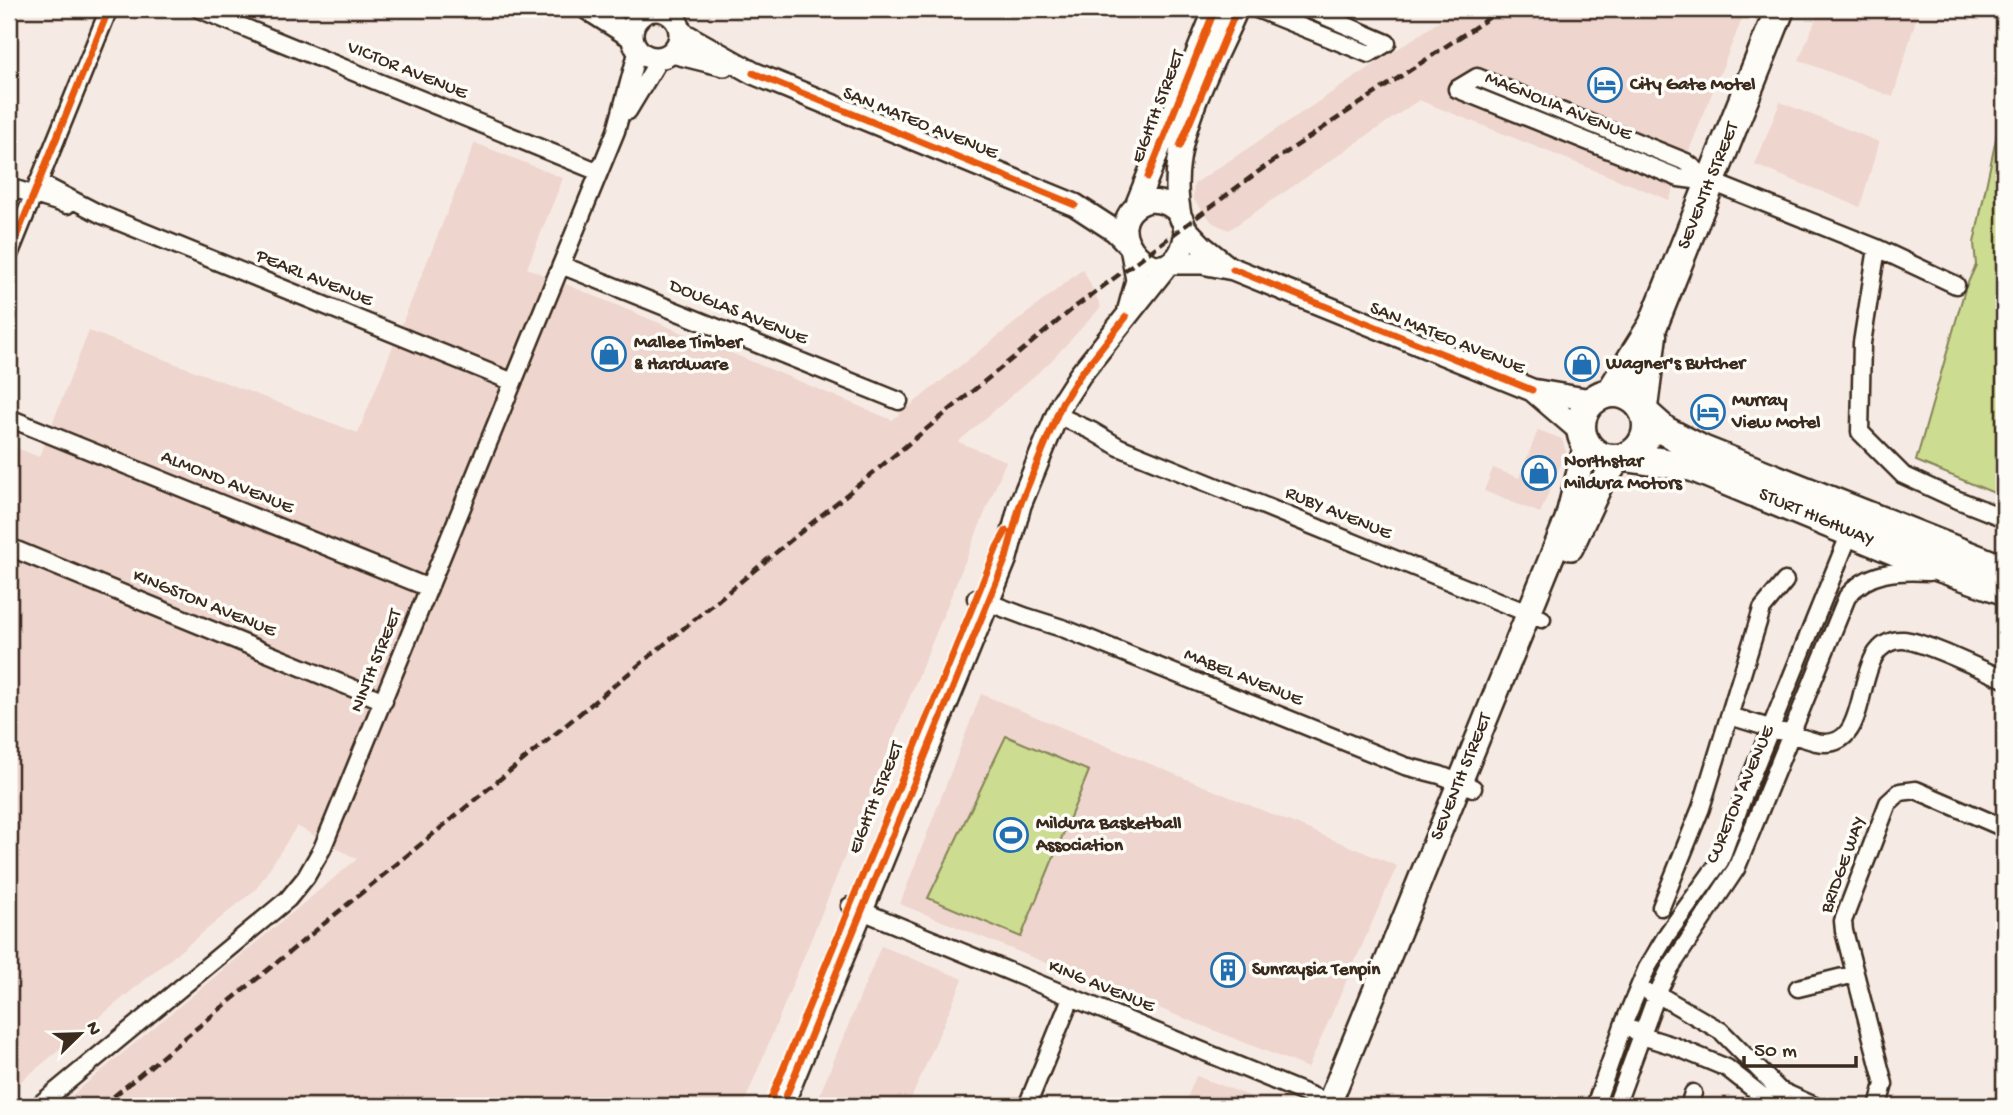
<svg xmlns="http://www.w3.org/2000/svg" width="2013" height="1115" viewBox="0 0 2013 1115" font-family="'Gochi Hand',sans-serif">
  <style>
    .built { fill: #eed5cd }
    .green { fill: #ccdc90; stroke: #848357; stroke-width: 2 }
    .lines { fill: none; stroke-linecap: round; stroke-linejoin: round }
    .minor-casing { stroke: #3b2a1e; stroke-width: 21 }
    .tertiary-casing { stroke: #3b2a1e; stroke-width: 26 }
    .secondary-casing { stroke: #3b2a1e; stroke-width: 28 }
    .trunk-casing { stroke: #3b2a1e; stroke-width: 33 }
    .minor { stroke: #fdfcf7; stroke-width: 16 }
    .tertiary { stroke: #fdfcf7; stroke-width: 21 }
    .secondary { stroke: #fdfcf7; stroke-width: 23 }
    .trunk { stroke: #fdfcf7; stroke-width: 28 }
    .rail { stroke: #3b2a1e; stroke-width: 4.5; stroke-dasharray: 10 5; stroke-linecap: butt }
    .cycleway-casing { stroke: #fdfcf7; stroke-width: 11 }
    .cycleway { stroke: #e8590c; stroke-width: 7 }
    .labels { text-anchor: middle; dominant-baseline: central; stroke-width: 7; stroke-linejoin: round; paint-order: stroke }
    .street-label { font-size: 19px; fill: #3b2a1e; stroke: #fdfcf7 }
    .poi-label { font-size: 19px; font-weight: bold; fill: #3b2a1e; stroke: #fdfcf7; text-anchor: start }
  </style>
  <rect width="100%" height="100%" fill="#f6eae4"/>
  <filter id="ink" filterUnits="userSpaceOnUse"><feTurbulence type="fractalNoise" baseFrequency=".0143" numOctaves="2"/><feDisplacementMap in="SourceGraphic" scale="14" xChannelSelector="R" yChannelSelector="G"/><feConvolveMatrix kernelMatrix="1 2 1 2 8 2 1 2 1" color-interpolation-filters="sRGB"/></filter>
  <g filter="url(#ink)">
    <path class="built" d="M1458 9H1746L1669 200 1419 100 1229 230 1213 223 1193 199 1194 184Z
      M1820 9H1919L1893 97 1799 60Z
      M1780 102 1879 142 1860 207 1755 165Z
      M475 143 563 178 527 268 892 420 1083 269 1101 307 1049 363 958 442 1006 461 743 1106H59L357 859 297 826 256 889 9 1091V445L39 457 89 331 358 433Z
      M1538 430 1562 439 1566 452 1540 513 1484 491 1493 468 1519 478Z
      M981 694 1397 866 1308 1068 900 904Z
      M881 946 963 979 908 1106H815Z
      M1196 1076 1277 1106H1184Z"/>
    <path class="green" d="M2004 101V497L1916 461 1965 289 1976 265 1974 243Z
      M1006 736 1089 771 1021 937 928 898Z"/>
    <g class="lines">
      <g class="minor-casing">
        <path id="minor" d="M199 9 599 172
          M1257 9 1369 54 1387 43 1308 9
          M648 11 650 9
          M676 20 679 9
          M1457 89 1477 77 1686 162 1712 182 1877 248 1956 285
          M1457 89 1679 178 1709 182
          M628 111 660 58
          M38 182 100 214 513 382
          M9 187 67 205
          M1877 248 1862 343 1860 432 1903 475 1953 498 2004 518
          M9 255 109 9
          M561 265 899 401
          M1057 415 1092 431 1119 447 1542 619
          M9 418 429 588
          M9 547 384 701
          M976 598 1027 617 1065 629 1405 766 1440 775 1473 788
          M1730 716 1816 742C1880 755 1845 638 1903 640 1924 641 1982 670 2004 679
          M850 906 1336 1106
          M1661 907 1701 808 1762 609 1785 581
          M1798 988 1855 974
          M1650 993 1657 994 1721 1031 1779 1090 1815 1106
          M1634 1030 1642 1036 1674 1046 1727 1068 1761 1095 1783 1106
          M38 1106 288 899 306 877 322 849 616 131 638 49
          M1027 1106 1071 998
          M1595 1106 1624 1023 1647 968 1668 933 1720 861 1746 789 1850 533 1857 530
          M1616 1106 1657 994 1670 968 1736 869 1847 597C1867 571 1899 570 1929 572
          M1689 1106 1693 1093
          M1878 1106 1884 1084 1844 931 1843 921 1888 803 1900 792 1916 790 2004 828"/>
      </g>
      <g class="tertiary-casing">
        <path id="tertiary" d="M588 9 632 37
          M632 34a24 24 0 1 1 48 0a24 24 0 1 1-48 0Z
          M680 32 753 73 1075 205 1115 231 1129 245
          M672 52 724 65
          M1150 201C1212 202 1181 298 1137 255 1130 247 1124 237 1125 226 1127 212 1136 204 1150 201Z
          M1136 206 1215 9
          M1181 219C1163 147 1209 74 1237 9
          M1184 227 1203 247 1228 267
          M1170 263H1202L1233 269 1532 390 1591 400
          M1129 309 1137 280 1131 247
          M1532 390 1581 432
          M782 1106 1006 558 1020 505 1062 403 1080 375 1168 264"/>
      </g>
      <g class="secondary-casing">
        <path id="secondary" d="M1571 548 1601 484 1620 459
          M1328 1106 1567 519 1586 444"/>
      </g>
      <g class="trunk-casing">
        <path id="trunk" d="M1611 392 1653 325 1780 9
          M1581 426a33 33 0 1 1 66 0a33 33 0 1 1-66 0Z
          M1643 407 1652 335
          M1647 415 1665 431 1702 450 2004 570
          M1626 457 1693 467 1911 557 2004 590"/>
      </g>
      <use href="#minor" class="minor"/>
      <use href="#tertiary" class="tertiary"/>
      <use href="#secondary" class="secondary"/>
      <use href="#trunk" class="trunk"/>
      <path class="rail" d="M102 1106 1075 307 1266 166 1502 9"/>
      <g class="cycleway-casing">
        <path id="cycleway" d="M753 73 1075 205
          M1180 146 1237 9
          M1148 177 1215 9
          M9 255 109 9
          M1233 269 1532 390
          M768 1106 997 547 1006 531
          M782 1106 1006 558 1020 505 1062 403 1080 375 1126 317"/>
      </g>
      <use href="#cycleway" class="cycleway"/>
    </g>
  </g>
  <defs>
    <g id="hotel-ring" transform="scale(1.75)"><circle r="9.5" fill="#fdfcf7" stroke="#1f6fb2" stroke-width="1.5"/><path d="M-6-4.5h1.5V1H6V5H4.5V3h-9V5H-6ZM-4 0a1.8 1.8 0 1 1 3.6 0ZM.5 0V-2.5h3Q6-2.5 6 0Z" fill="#1f6fb2"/></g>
    <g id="shop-ring" transform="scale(1.75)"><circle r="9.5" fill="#fdfcf7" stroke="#1f6fb2" stroke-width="1.5"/><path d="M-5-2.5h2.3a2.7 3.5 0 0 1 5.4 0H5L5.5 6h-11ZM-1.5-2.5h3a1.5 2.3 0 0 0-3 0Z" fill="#1f6fb2"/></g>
    <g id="stadium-ring" transform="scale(1.75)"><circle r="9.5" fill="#fdfcf7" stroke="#1f6fb2" stroke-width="1.5"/><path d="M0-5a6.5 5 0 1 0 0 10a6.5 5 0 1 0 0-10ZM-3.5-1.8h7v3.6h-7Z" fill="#1f6fb2"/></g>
    <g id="building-ring" transform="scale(1.75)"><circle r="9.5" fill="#fdfcf7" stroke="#1f6fb2" stroke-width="1.5"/><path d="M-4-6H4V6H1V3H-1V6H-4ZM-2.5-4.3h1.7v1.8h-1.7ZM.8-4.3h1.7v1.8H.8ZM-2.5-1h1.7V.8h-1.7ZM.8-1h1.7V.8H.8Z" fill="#1f6fb2"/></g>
  </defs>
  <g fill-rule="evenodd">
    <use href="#hotel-ring" x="1605" y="85"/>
    <use href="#shop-ring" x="609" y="354"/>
    <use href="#shop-ring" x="1582" y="364"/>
    <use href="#hotel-ring" x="1708" y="412"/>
    <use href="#shop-ring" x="1539" y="473"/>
    <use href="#stadium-ring" x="1011" y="835"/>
    <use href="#building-ring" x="1228" y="970"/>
  </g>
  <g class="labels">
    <g class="street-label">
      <text transform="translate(407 71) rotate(22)">VICTOR AVENUE</text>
      <text transform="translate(1159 107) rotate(-69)">EIGHTH STREET</text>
      <text transform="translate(1558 107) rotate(22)">MAGNOLIA AVENUE</text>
      <text transform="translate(920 124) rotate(22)">SAN MATEO AVENUE</text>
      <text transform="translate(1709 186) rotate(-68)">SEVENTH STREET</text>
      <text transform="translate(314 279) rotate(22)">PEARL AVENUE</text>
      <text transform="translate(738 313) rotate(22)">DOUGLAS AVENUE</text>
      <text transform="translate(1447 339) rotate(22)">SAN MATEO AVENUE</text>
      <text transform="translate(227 483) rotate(22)">ALMOND AVENUE</text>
      <text transform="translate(1338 514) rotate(22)">RUBY AVENUE</text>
      <text transform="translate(1816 518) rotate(23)">STURT HIGHWAY</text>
      <text transform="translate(204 604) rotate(22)">KINGSTON AVENUE</text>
      <text transform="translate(377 661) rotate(-68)">NINTH STREET</text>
      <text transform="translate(1243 678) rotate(22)">MABEL AVENUE</text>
      <text transform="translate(1462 777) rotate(-68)">SEVENTH STREET</text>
      <text transform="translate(1741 795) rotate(-67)">CURETON AVENUE</text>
      <text transform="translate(877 798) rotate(-68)">EIGHTH STREET</text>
      <text transform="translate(1844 865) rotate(-70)">BRIDGE WAY</text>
      <text transform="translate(1101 987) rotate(22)">KING AVENUE</text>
    </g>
    <g class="poi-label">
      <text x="1630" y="85">City Gate Motel</text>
      <text x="634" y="343">Mallee Timber<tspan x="634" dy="22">&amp; Hardware</tspan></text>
      <text x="1606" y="364">Wagner's Butcher</text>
      <text x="1732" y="401">Murray<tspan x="1732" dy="22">View Motel</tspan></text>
      <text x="1564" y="462">Northstar<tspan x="1564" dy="22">Mildura Motors</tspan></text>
      <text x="1036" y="824">Mildura Basketball<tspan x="1036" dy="22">Association</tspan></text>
      <text x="1252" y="970">Sunraysia Tenpin</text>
    </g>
  </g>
  <rect width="2013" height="1115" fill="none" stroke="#fdfcf7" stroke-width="35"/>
  <rect x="18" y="18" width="1978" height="1080" fill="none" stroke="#3b2a1e" stroke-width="2.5" filter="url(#ink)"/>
  <g transform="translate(80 1034) rotate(67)" stroke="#fdfcf7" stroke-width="5" paint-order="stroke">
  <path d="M0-5L12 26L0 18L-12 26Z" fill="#3b2a1e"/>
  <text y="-10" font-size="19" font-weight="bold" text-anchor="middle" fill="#3b2a1e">N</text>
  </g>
  <path d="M1744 1056v10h112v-10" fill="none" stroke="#3b2a1e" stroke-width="3.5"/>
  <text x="1754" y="1056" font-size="21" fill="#3b2a1e" stroke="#fdfcf7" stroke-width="5" paint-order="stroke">50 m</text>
</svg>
